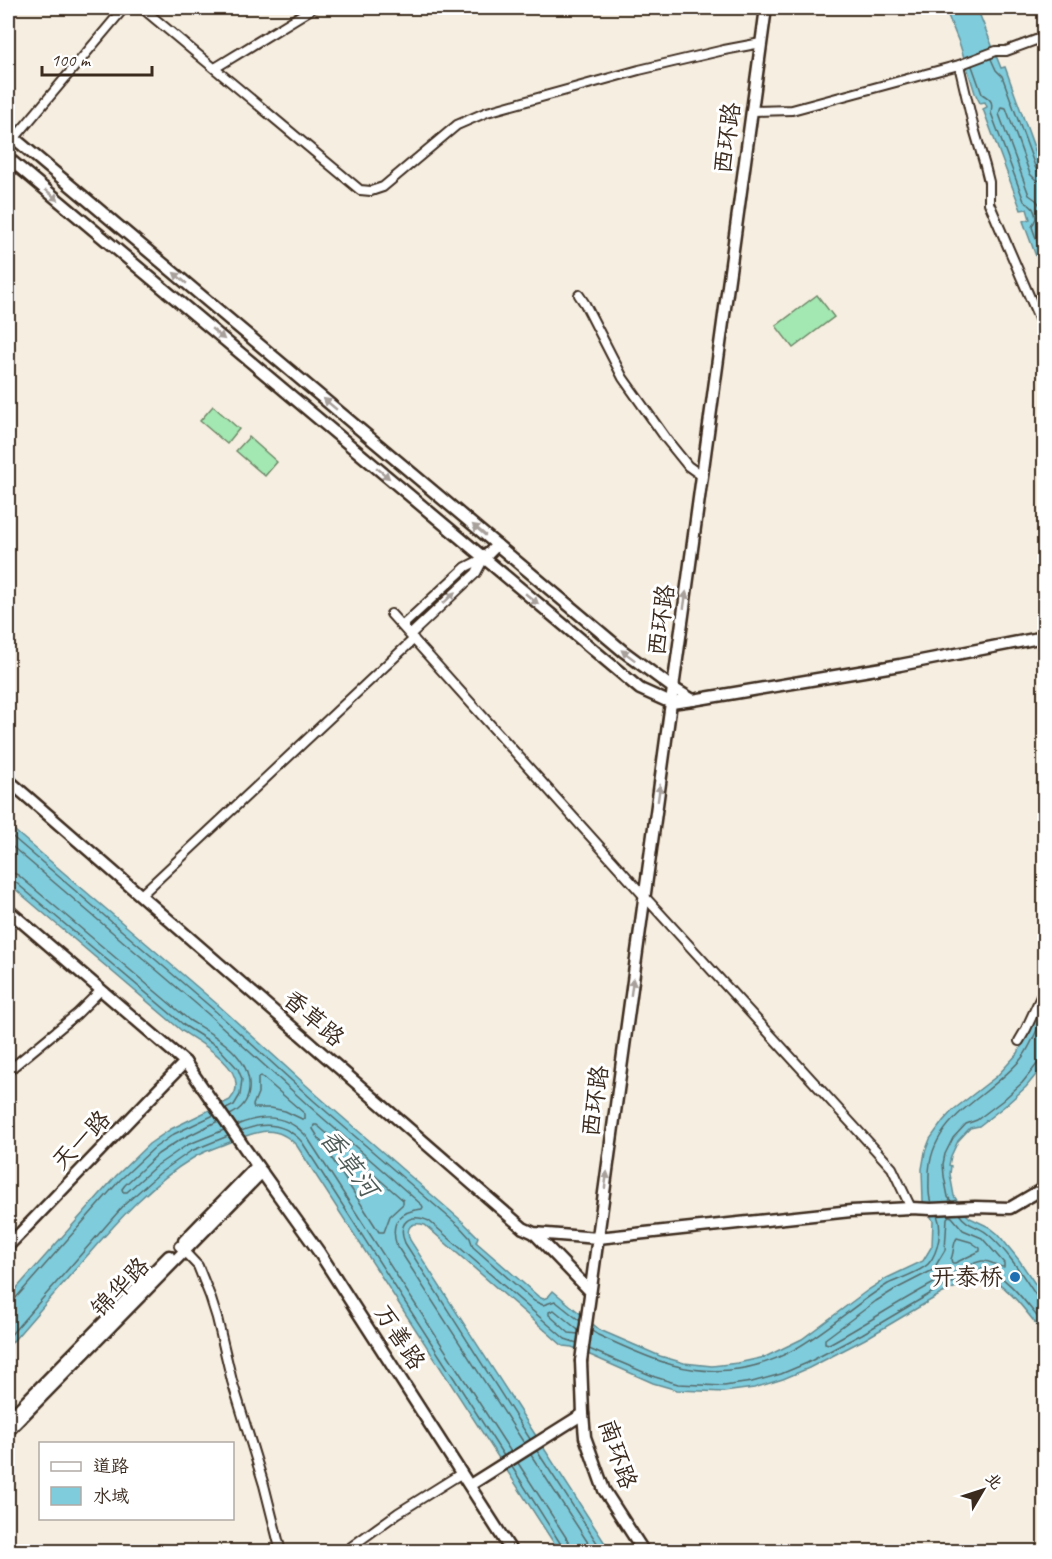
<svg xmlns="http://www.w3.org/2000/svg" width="1052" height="1559" viewBox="0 0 1052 1559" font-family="Caveat,'LXGW WenKai TC',sans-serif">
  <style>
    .green { fill: #a3e7b2; stroke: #6f8868; stroke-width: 1.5 }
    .water { fill: #7fccdd; stroke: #648b91; stroke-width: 1.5 }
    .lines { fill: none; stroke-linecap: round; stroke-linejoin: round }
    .shore { stroke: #566b6a; stroke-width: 1.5 }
    .minor-casing { stroke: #3b2a1e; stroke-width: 12 }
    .tertiary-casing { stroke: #3b2a1e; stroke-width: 15 }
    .secondary-casing { stroke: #3b2a1e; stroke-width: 15 }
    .minor { stroke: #fff; stroke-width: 8 }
    .tertiary { stroke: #fff; stroke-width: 10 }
    .secondary { stroke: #fff; stroke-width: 10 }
    .oneway { fill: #a79f9a }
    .poi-dot { fill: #1f6fb2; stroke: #fff; stroke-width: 2 }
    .labels { text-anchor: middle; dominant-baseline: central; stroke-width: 6; stroke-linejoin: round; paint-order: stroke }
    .street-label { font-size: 24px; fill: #3b2a1e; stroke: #fff }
    .poi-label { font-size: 24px; fill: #3b2a1e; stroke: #fff; text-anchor: end }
    .water-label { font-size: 26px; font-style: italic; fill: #4f5b57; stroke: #fff }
  </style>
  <rect width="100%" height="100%" fill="#f6eee0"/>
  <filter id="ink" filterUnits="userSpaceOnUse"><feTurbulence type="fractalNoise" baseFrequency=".0167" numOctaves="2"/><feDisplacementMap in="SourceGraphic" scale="12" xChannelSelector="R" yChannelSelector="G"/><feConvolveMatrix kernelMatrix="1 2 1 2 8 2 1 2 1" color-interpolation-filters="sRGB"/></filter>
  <g filter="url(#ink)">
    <path class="green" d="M817 295 834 317 793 348 776 326Z
      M213 406 239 429 227 444 200 421Z
      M249 437 277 462 265 476 236 451Z"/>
    <path class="water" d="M945 8H977L1001 68 1005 67 1044 175V278L1023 221 1030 219 1027 209 1021 210 983 109 987 107 985 102 980 103 975 93 960 45Z
      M8 825 217 1004 318 1096 463 1222 478 1237 476 1242 539 1297 543 1299 548 1297 553 1291 600 1330 660 1356 684 1363 712 1366 738 1363 765 1357 802 1339 868 1290 887 1278 923 1261 932 1246 933 1221 923 1201 922 1169 925 1152 930 1139 943 1121 953 1110 997 1076 1018 1053 1044 999V1065L1026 1087 1006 1105 979 1126 970 1128 958 1141 951 1156 949 1165 951 1166 950 1174 954 1196 966 1214 970 1218 989 1227 998 1234 1019 1260 1044 1297V1334C1027 1313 1009 1286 984 1274L941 1294 865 1339 809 1368 783 1379 754 1388 724 1392 677 1390 653 1383 572 1347 563 1346 425 1225C411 1221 405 1227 410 1240L610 1551H559L297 1146C276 1122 255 1132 230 1142 218 1147 204 1151 193 1158 150 1184 119 1220 86 1257 60 1287 34 1317 8 1347V1298L116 1176 149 1144 171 1129 230 1100C231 1098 234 1095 235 1092 244 1066 199 1042 182 1031L8 883Z"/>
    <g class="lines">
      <path class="shore" d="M991 59 996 70 1002 76 1036 169 1040 173 1044 174
        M972 66 982 94C992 100 993 102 991 113L1024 201C1032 207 1034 207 1036 218L1032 227 1044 261
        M1044 181 1036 180 1030 174 1006 108 1001 107 999 114 1029 195 1036 200 1040 205 1043 218 1040 228 1044 239
        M8 833 213 1009 314 1101 459 1226 470 1238 473 1247 534 1301 543 1305 555 1301 580 1321
        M8 843 208 1014 309 1106 422 1205 423 1207 422 1209C399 1211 389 1223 397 1246L524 1443
        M8 871 18 875 189 1020C215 1036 252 1055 249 1090 248 1102 240 1110 230 1115
        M8 879 14 881 185 1026 217 1046 238 1069 242 1079 240 1095 234 1105 226 1109
        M261 1076 305 1114V1119H302L285 1111 271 1108H254L253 1105 258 1093V1078Z
        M218 1121 178 1141 158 1154 125 1185 122 1189 123 1192H127L156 1166 187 1145 224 1130
        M237 1125C263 1114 287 1114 307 1137L511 1452
        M314 1125H317L403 1200V1204L390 1216 384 1232H379L313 1129Z
        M241 1131C263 1122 285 1123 302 1142L504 1456
        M951 1201 948 1197 944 1176 943 1164 945 1154 953 1138 966 1124 977 1120 1002 1101 1022 1083 1038 1063 1044 1062
        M931 1202C928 1195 929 1187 929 1179 927 1118 988 1099 1021 1059 1031 1047 1038 1027 1044 1013
        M959 1214C969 1228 979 1225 990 1236 1009 1253 1023 1276 1037 1297L1041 1299H1044
        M949 1216 952 1217 963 1230 982 1238 1004 1263V1267C997 1267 990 1260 982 1261 973 1262 964 1269 956 1272 912 1292 872 1321 829 1344L825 1343V1339L876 1301 894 1290 933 1270 945 1250 947 1218Z
        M957 1238 971 1242 980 1248V1251L955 1263H952L951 1259C954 1253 953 1243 957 1238Z
        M8 1302 14 1300 120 1180 153 1149 174 1134 214 1115
        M592 1331 598 1335C645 1356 684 1377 738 1369 801 1360 837 1315 888 1284 898 1279 923 1271 929 1263 938 1252 943 1229 937 1215
        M578 1334 569 1333 549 1315V1312L554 1310 578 1330
        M8 1338 125 1204 161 1172 191 1151 228 1136
        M589 1349 655 1377 678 1384 724 1386 752 1382 781 1374 807 1363 862 1334 938 1289 983 1268C1007 1274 1029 1307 1044 1325
        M530 1439 405 1243C397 1223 409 1212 429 1221L565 1339 577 1343
        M537 1451 603 1552
        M531 1455 594 1552
        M518 1463 569 1542 571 1552
        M512 1467 562 1546 564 1552"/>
      <g class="minor-casing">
        <path id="minor" d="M142 8 360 190 371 191 383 187 457 125 487 112 639 70 724 50 761 43
          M959 65 973 125 985 166 989 182V203L1044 330
          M215 68 313 8
          M752 111 792 110 959 65 996 51H1006L1044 37
          M14 139 124 8
          M579 295 585 304 623 378 667 440 688 466 702 476
          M391 614 644 896 892 1168 911 1208
          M402 626 466 567 484 558
          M410 635 476 573 484 558
          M141 895 414 639
          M1019 1041 1026 1029 1044 990
          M8 1071 77 1014 101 990
          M179 1246 198 1266 210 1296 217 1318 232 1381 264 1485 281 1552
          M344 1552 398 1513 462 1473"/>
      </g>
      <g class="tertiary-casing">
        <path id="tertiary" d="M484 558 497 545
          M693 700 900 665 1044 637
          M8 780 523 1228 534 1233 590 1291
          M534 1233 598 1238 851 1211 911 1208 931 1209 975 1207 1010 1208 1044 1188
          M184 1241 257 1166
          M8 1246 185 1062
          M581 1361 766 8
          M8 1420 169 1256
          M8 1431 262 1172
          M470 1485 583 1414"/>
      </g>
      <g class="secondary-casing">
        <path id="secondary" d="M8 133 623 651 673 688 693 700
          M8 158 640 689 671 703 693 700
          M8 910 185 1062 246 1150 319 1252 512 1552
          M581 1361 583 1414 585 1437 604 1490 644 1552"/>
      </g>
      <use href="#minor" class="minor"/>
      <use href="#tertiary" class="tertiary"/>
      <use href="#secondary" class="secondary"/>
    </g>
    <defs><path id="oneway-solid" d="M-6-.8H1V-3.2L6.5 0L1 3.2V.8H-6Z" transform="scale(1.5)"/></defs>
    <g class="oneway">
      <use href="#oneway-solid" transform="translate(52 195) rotate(40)"/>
      <use href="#oneway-solid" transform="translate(180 278) rotate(-140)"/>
      <use href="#oneway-solid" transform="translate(218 334) rotate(40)"/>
      <use href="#oneway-solid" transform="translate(330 404) rotate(-140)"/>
      <use href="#oneway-solid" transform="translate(383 473) rotate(40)"/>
      <use href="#oneway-solid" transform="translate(479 530) rotate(-140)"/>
      <use href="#oneway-solid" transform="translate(449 598) rotate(-43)"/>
      <use href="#oneway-solid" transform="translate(532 599) rotate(40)"/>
      <use href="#oneway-solid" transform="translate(685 600) rotate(-82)"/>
      <use href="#oneway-solid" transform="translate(628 655) rotate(-143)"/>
      <use href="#oneway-solid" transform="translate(659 793) rotate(-82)"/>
      <use href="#oneway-solid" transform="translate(632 987) rotate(-82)"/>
      <use href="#oneway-solid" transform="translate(606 1180) rotate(-82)"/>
    </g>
  </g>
  <circle class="poi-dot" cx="1015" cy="1277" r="6"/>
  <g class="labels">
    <g class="street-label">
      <text transform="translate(727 138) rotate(-82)">西环路</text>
      <text transform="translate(661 620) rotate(-82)">西环路</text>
      <text transform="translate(314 1018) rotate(41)">香草路</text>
      <text transform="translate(595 1101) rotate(-82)">西环路</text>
      <text transform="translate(81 1140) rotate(-46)">天一路</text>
      <text transform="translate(120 1287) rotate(-46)">锦华路</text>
      <text transform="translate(400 1337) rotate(57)">万善路</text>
      <text transform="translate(618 1454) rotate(71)">南环路</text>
    </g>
    <g class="poi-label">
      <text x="1003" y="1277">开泰桥</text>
    </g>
    <g class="water-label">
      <text transform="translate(349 1163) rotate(53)">香草河</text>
    </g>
  </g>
  <rect width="1052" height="1559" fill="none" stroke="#fff" stroke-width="30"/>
  <rect x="15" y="15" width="1022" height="1529" fill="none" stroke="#3b2a1e" stroke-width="2" filter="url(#ink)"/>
  <rect x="39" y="1442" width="195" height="78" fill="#ffffff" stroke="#b1aaa5" stroke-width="1.5"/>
  <rect x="51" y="1462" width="30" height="9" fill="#ffffff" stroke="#b1aaa5" stroke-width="1.5"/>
  <text x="93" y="1472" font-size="18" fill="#3b2a1e">道路</text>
  <rect x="51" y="1487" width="30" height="18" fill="#7fccdd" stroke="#b1aaa5" stroke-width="1.5"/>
  <text x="93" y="1502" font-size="18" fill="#3b2a1e">水域</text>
  <g transform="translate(983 1490) rotate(51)" stroke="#ffffff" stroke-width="4.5" paint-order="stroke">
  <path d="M0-4.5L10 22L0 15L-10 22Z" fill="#3b2a1e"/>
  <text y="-9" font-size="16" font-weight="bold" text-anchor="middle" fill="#3b2a1e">北</text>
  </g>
  <path d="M42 66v9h110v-9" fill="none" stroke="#3b2a1e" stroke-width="3"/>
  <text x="51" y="66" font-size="18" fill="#3b2a1e" stroke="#ffffff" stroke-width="4.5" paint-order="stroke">100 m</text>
</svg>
